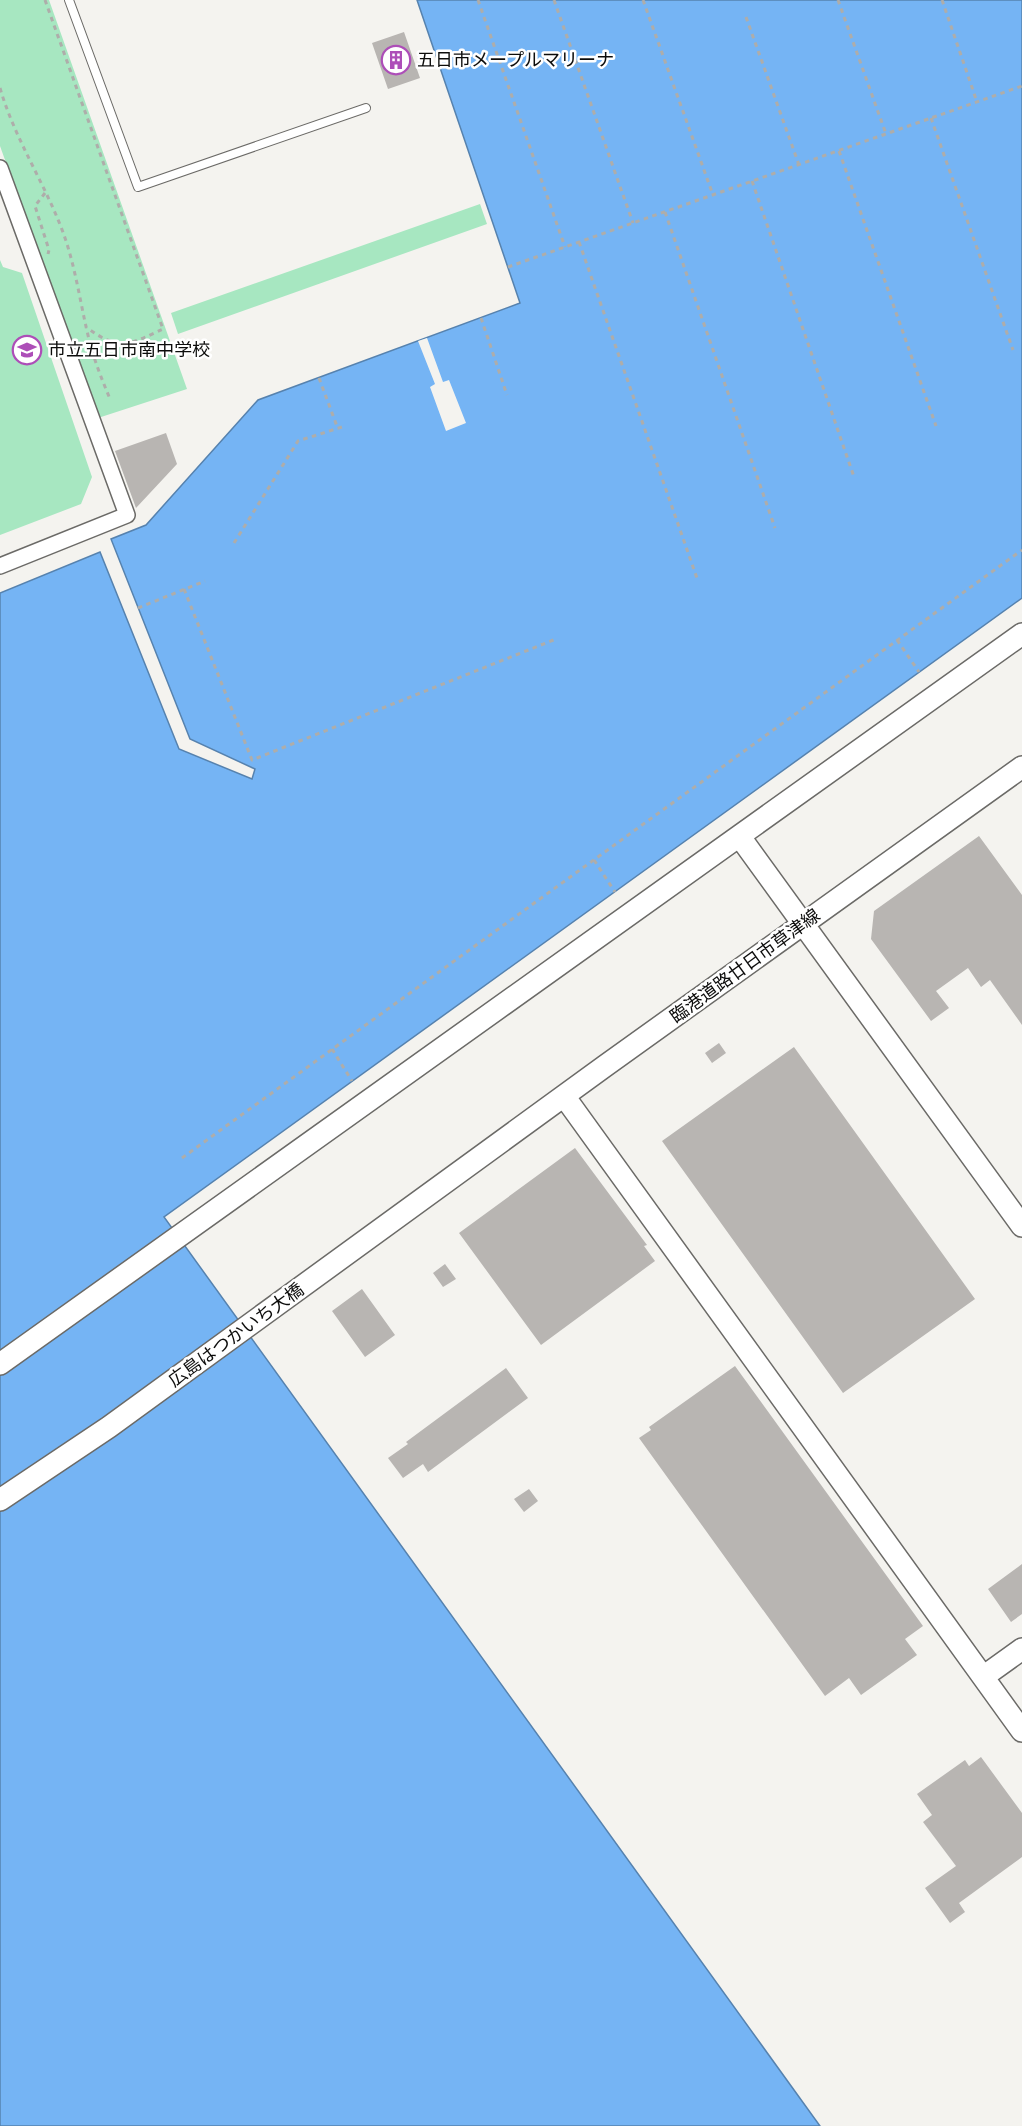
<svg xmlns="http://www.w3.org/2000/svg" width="1022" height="2126" viewBox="0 0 1022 2126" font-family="'Fira Sans','Noto Sans JP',sans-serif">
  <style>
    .green { fill: #a7e7c1 }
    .water { fill: #75b4f4; stroke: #5682ae; stroke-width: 1.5 }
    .pier { fill: #f4f3ef }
    .building { fill: #b8b5b2 }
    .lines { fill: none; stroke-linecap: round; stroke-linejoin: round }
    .lane-casing { stroke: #6b6a67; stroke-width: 10 }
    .street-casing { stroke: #6b6a67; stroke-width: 18 }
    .secondary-casing { stroke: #6b6a67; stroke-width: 24 }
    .path { stroke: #aeadaa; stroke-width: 3; stroke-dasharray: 4.5 4.5; stroke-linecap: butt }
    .lane { stroke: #fff; stroke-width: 8 }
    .street { stroke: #fff; stroke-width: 15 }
    .secondary { stroke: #fff; stroke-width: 21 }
    .labels { text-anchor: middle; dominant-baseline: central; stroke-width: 5; stroke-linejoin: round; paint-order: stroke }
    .poi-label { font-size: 18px; fill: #0c0c0b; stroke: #fff; text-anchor: start }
    .street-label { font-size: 18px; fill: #0c0c0b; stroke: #fff }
  </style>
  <rect width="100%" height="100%" fill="#f4f3ef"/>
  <path class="green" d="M0 0H49L187 389 98 418 0 146Z
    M480 204 487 224 178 334 171 313Z
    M0 260 3 267 22 273 92 477 81 504 0 535Z"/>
  <path class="water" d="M417 0H1022V598L164 1217 820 2126H0V593L100 552 179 749 252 779 255 769 190 739 111 539 146 525 258 400 520 303Z"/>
  <path class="pier" d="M427 338 443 382 449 380 466 423 446 431 430 387 435 384 418 341Z"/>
  <path class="building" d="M404 32 420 78 388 89 372 43Z
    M166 433 177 464 136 508 115 451Z
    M979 836 1022 895V1025L990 980 981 987 968 968 936 991 949 1008 931 1021 871 939 874 911Z
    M719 1043 726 1053 712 1063 705 1053Z
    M794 1047 975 1299 843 1393 662 1141Z
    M575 1148 647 1245 644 1246 655 1261 541 1345 459 1233Z
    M445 1264 456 1279 443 1287 433 1273Z
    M362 1289 395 1335 365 1357 332 1311Z
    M735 1366 923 1626 905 1639 917 1655 861 1695 849 1678 825 1696 639 1438 651 1430 649 1427Z
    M506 1368 528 1398 428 1472 423 1464 403 1478 388 1458 408 1444 406 1442Z
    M529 1489 538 1501 524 1512 514 1499Z
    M1022 1564V1614L1011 1622 988 1589Z
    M981 1757 1022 1813V1857L959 1903 965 1912 950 1923 925 1888 956 1866 923 1822 932 1815 917 1794 965 1760 969 1766Z"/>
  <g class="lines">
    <g class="lane-casing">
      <path id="lane" d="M69 0 138 187 366 108"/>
    </g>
    <g class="street-casing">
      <path id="street" d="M0 168 127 515 0 566"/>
    </g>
    <g class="secondary-casing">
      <path id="secondary" d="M740 837 1022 1226
        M564 1096 1022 1731
        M0 1364 1022 634
        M0 1500 109 1427 605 1066 1022 767
        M983 1677 1022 1649"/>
    </g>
    <path class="path" d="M45 0 163 329C149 335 128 348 113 342 104 340 95 333 87 328
      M478 0 565 247
      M554 0 633 223
      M643 0 713 195
      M838 0 886 134
      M942 0 977 102
      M746 17 799 165
      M0 88C15 140 46 185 64 235 77 272 81 310 91 347 96 365 103 382 110 399
      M931 118 1013 350
      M839 151 936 426
      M752 181 854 477
      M45 193 35 206 49 250 48 254
      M665 212 775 528
      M579 242 698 581
      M508 267 1022 86
      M481 318 507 395
      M319 378 338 429
      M234 543 298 441 345 426
      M184 589 252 760 556 639
      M138 608 205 581
      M897 640 919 672
      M594 860 615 892
      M332 1049 352 1081
      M182 1158 1022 550"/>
    <use href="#lane" class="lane"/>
    <use href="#street" class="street"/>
    <use href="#secondary" class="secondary"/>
  </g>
  <defs>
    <g id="building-ring" transform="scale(1.5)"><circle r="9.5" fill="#fff" stroke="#ad4eb8" stroke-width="1.5"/><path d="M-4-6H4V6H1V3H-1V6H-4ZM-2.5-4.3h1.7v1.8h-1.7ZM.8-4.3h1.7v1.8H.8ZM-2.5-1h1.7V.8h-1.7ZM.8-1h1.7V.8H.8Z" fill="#ad4eb8"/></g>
    <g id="school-ring" transform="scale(1.5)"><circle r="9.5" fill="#fff" stroke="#ad4eb8" stroke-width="1.5"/><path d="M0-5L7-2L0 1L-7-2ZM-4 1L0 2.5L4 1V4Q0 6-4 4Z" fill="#ad4eb8"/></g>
  </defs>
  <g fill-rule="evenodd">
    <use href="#building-ring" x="396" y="60"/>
    <use href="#school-ring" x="27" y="350"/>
  </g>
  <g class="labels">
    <g class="poi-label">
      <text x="417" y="60">五日市メープルマリーナ</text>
      <text x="48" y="350">市立五日市南中学校</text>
    </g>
    <g class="street-label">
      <text transform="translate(745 966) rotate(-36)">臨港道路廿日市草津線</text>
      <text transform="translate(236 1335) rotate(-36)">広島はつかいち大橋</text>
    </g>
  </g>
</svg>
